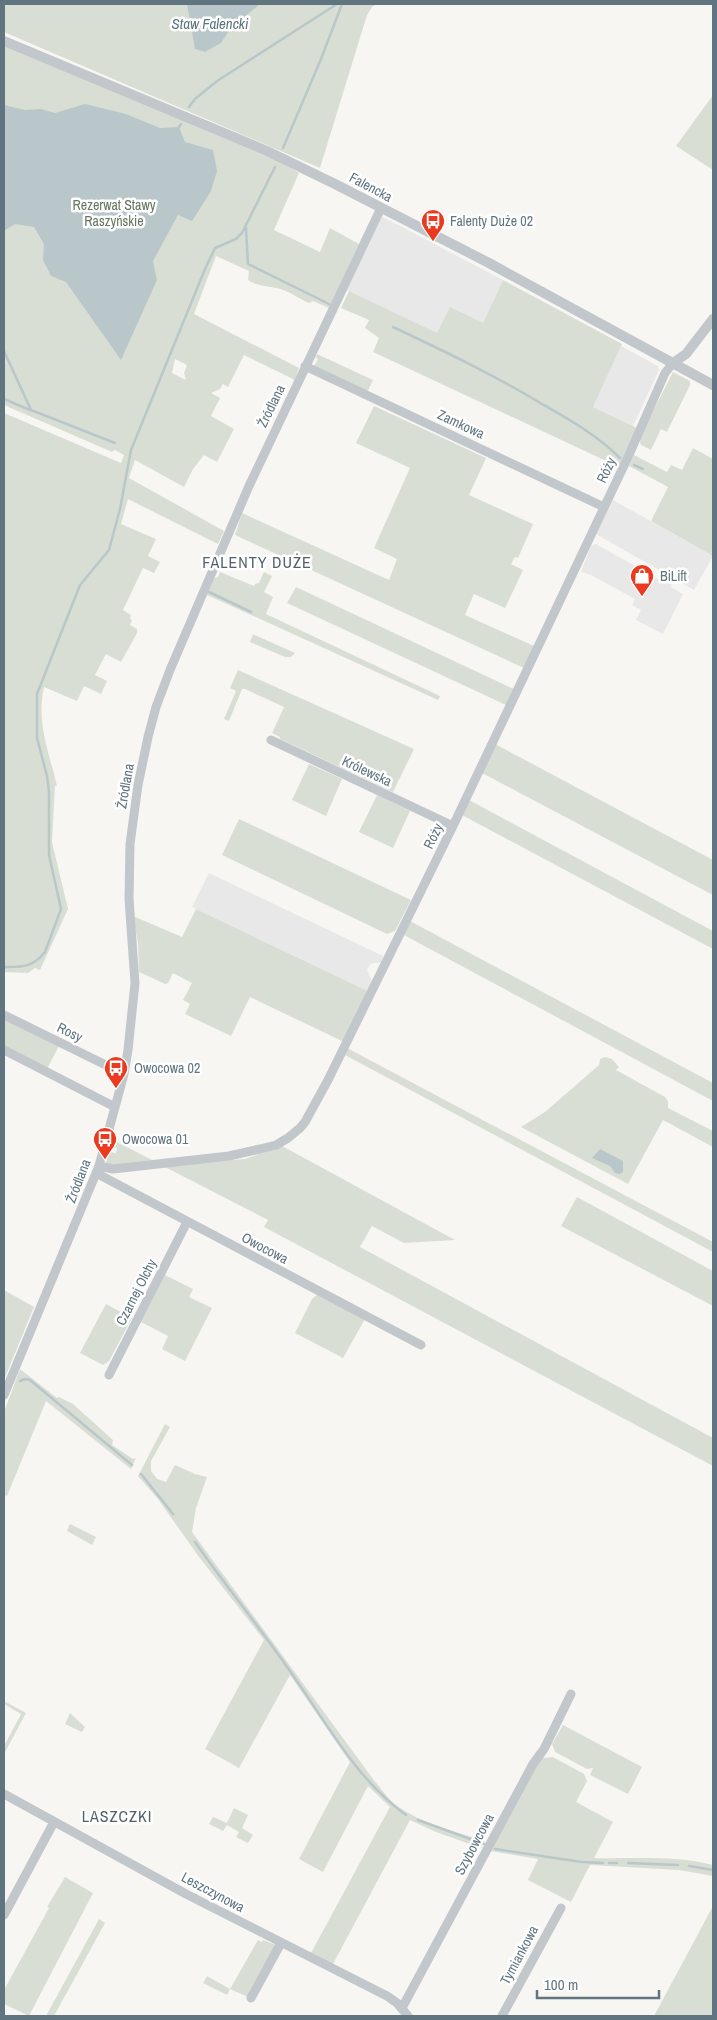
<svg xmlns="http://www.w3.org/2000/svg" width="717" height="2020" viewBox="0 0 717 2020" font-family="'Archivo Narrow',sans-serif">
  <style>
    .built { fill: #e7e8e7 }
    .green { fill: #d9ded4; fill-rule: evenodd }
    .water { fill: #b9c7ca }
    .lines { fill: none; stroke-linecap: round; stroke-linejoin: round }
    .stream { stroke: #b9c7ca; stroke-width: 2.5 }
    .minor { stroke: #c1c7ca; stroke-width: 9 }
    .tertiary { stroke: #c1c7ca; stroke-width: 10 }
    .labels { text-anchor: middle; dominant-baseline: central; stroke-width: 5; stroke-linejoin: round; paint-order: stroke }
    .street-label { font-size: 14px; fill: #607580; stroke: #fff }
    .park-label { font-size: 14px; fill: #66775f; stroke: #fff }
    .poi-label { font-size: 14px; fill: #607580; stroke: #fff; text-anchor: start }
    .water-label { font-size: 15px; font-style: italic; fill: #5b767b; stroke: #fff }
    .quarter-label { font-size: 16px; letter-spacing: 1px; fill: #53626a; stroke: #fff }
  </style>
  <rect width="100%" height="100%" fill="#f7f6f3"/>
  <path class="built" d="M383 217 503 280 483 323 438 334 347 290 381 218Z
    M621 346 658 366 659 370 633 426 593 407Z
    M613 500 713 556 694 590 596 534Z
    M596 544 667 584 669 583 672 584 671 587 683 594 663 634 636 620 641 610 632 605 635 599 591 575 581 572 591 546Z
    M209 873 383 956 382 962 370 964 367 970 372 981 368 991 192 907Z"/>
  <path class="green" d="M4 4H377L372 7 367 15 320 168 4 32Z
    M4 46 278 161 299 173 274 230 320 252 330 228 359 244 329 308 313 301 309 303C300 299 292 293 283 290 272 286 257 287 248 280L249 271 216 256 194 314 299 368 295 380 244 355 228 387 223 384 220 389 211 393 220 398 211 416 234 429 217 462 204 455 193 469 184 487 135 460 129 478 224 531 218 544 128 499 121 524 156 539 148 556 160 562 154 573 143 568 123 610 131 615 130 619 132 620 130 625 137 629V633L121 662 106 654 95 675 107 681 101 694 84 686 77 701 44 687C36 722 49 752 57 786H55L52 842 68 909 40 970 35 968 28 973 4 972V413L121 463 124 455 115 450 112 452 4 405ZM175 359 187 365 184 373 186 380 172 373Z
    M713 95V170L676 146Z
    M503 280 622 344 593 407 637 428 619 467 373 352 379 338 365 328 369 320 341 308 349 291 437 333 450 307 483 323Z
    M317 354 373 380 367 393 313 368 318 359 316 358Z
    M673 372 690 381V385L667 432 661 429 651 450 641 445 639 439Z
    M374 406 486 458 469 495 533 524 518 558 515 557 511 564 523 570 505 608 474 594 465 615 534 646 524 668 235 535 242 513 389 580 397 559 374 548 410 468 356 443Z
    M693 448 713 459V556L651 521 668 487 629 466 634 455 667 472 671 465 682 470Z
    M220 572 254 586 255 584 259 583 264 572 272 576 264 592 273 597 266 614 440 696 438 700 207 595 214 578 218 577Z
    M296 587 514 689 506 705 287 603Z
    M253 634 257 636 295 653 291 657H285L250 642Z
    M238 670 414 749 393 792 280 739V737L272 733 284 707 245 689H242L229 721 224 719 236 691 230 688Z
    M495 744 713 860V895L482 773Z
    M309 764 342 779 326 816 292 800Z
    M377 795 410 811 393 848 359 832Z
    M469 800 713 931V949L462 815Z
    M239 819 411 900 395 931 387 934 222 855Z
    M196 909 370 992 344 1042 250 997 231 1036 185 1014 190 1004 183 1000 192 983 173 973 168 983 165 984 139 972 138 943 133 916 182 937Z
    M408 920 713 1083V1101L402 934Z
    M4 1019 59 1046 47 1069 4 1047Z
    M347 1048 713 1242V1252L345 1055Z
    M605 1057 612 1059 619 1067 616 1070 665 1097 668 1101V1108L713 1131V1147L663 1120 628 1184 521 1127 545 1112 599 1065 600 1059ZM600 1149 615 1173 611 1166 593 1158Z
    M115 1141 152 1160 112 1166 106 1163 109 1152 116 1153 117 1148 113 1147Z
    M282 1146 455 1240 404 1243 372 1226 360 1247 713 1438V1466L264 1227 268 1220 163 1166 245 1159Z
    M577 1197 713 1271V1306L561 1226Z
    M165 1275 193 1289 189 1297 212 1308 185 1361 162 1349 168 1336 141 1322Z
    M4 1290 34 1307 4 1380Z
    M317 1295 365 1319 343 1358 295 1333 312 1299Z
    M106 1304 132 1318 109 1361 103 1365 80 1353Z
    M20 1369 57 1398 59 1397 73 1404 113 1440 112 1445 133 1459 136 1458 131 1469 46 1401 7 1496 4 1495V1412Z
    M165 1424 170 1427 151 1461V1471L157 1479 166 1482 175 1465 195 1474 207 1477 196 1508 192 1532 373 1779C379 1786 386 1796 393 1803 419 1823 454 1831 484 1841L481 1848 436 1832 410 1820 333 1964 311 1953 390 1807 368 1786 323 1872 299 1859 350 1762 290 1675 239 1768 205 1749 264 1640 199 1557 158 1499 138 1476Z
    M70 1524 96 1537 92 1545 67 1531Z
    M4 1701 26 1713 4 1754V1746L21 1714 4 1704Z
    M70 1713 85 1727 82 1732 65 1724Z
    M563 1725 642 1767 628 1794 590 1775 593 1768 587 1769 555 1752 552 1744Z
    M553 1757 584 1774 587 1781 576 1802 613 1822 594 1858C633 1859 675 1855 713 1865V1876L679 1870 590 1865 571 1902 528 1880 538 1859 490 1851 530 1776 542 1758Z
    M234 1808 248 1815 242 1828 253 1835 248 1843 236 1837 239 1832 227 1825 223 1831 209 1824 213 1817 227 1823Z
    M65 1877 93 1893 29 2016 4 2004V1990L49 1908 47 1907Z
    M713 1906V2016H654Z
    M99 1919 105 1923 54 2016H46Z
    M258 1940 262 1942 263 1940 276 1945 248 1997 230 1989 227 1995 203 1983 207 1976 230 1989Z"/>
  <path class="water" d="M187 4H260L231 28 221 43 205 52 195 49Z
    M85 104 126 114 160 128 179 127 185 142 213 150 217 171 211 191 192 221 178 215 153 261 157 280 121 360 66 282 51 276 43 260 44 244 34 227 15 224 4 231V105L25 110 41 109 55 113Z
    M600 1149 623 1161V1172L620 1174 615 1173 610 1166 592 1158Z"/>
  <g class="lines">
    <path class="stream" d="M189 107 195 99 217 81 337 4
      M179 127 181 124
      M283 148 321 59 342 4
      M246 228 248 264 329 304
      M393 327C444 351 494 375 542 404 570 420 597 435 620 458
      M4 351 31 410 115 443
      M4 399 30 410
      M634 465 643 469
      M209 592 251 612
      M4 967C22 967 32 968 45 952L61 909 49 855V792L47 776 37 738V694L80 585 109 550 120 509 131 450 205 269 215 248 236 239 242 233 275 167
      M20 1381 25 1379 30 1380 132 1465
      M141 1474 173 1514
      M195 1542C227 1588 263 1631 294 1677 328 1725 357 1780 406 1815
      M418 1820 484 1844
      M495 1849 582 1862 603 1863
      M609 1863H617
      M628 1863 678 1865
      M689 1866 713 1870"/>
    <path class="minor" d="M305 366 604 507
      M271 740 453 826
      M4 1015 124 1074
      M4 1050 115 1107
      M99 1166 113 1169 229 1156 260 1149 276 1145 288 1138 300 1128 305 1122 328 1080 453 826 628 457 665 373 673 363
      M96 1173 421 1345
      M109 1375 187 1222
      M4 1395 99 1166 124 1074 128 1050 135 983 129 899 130 844 138 785 148 737 156 707 170 670 249 486 381 208
      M4 1794 186 1894 387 1996 397 2003 408 2016
      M4 1915 54 1822
      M251 1998 281 1943
      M402 2008 533 1764 544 1749 571 1694
      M502 2016 561 1908"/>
    <path class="tertiary" d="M4 41 267 151 335 184 489 263 713 385
      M673 363 686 354 713 319"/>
  </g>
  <defs>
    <g id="bus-pin" transform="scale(1.25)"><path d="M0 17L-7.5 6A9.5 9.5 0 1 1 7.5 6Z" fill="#ea3a20" stroke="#fff"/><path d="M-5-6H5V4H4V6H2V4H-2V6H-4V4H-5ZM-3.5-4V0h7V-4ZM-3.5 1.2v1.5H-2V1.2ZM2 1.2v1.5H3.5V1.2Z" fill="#fff"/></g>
    <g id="shop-pin" transform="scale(1.25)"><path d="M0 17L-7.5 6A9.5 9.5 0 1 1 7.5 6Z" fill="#ea3a20" stroke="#fff"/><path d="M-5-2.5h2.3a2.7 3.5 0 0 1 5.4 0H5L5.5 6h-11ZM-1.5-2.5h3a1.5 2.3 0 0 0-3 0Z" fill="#fff"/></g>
  </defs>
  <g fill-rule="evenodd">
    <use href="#bus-pin" x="433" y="221"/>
    <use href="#shop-pin" x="642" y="576"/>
    <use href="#bus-pin" x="116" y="1068"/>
    <use href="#bus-pin" x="105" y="1139"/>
  </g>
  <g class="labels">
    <g class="street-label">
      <text transform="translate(371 187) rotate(28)">Falencka</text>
      <text transform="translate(271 406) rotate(-64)">Źródlana</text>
      <text transform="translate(461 424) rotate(25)">Zamkowa</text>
      <text transform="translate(606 470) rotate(-65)">Róży</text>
      <text transform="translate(367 771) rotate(25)">Królewska</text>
      <text transform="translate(125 786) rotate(-80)">Źródlana</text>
      <text transform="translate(433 836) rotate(-64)">Róży</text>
      <text transform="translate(70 1032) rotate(26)">Rosy</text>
      <text transform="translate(78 1181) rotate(-69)">Źródlana</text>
      <text transform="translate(265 1248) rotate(28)">Owocowa</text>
      <text transform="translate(136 1292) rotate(-63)">Czarnej Olchy</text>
      <text transform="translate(474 1844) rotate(-62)">Szybowcowa</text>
      <text transform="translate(213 1892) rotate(28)">Leszczynowa</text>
      <text transform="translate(519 1955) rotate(-62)">Tymiankowa</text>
    </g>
    <g class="park-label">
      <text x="114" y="205">Rezerwat Stawy<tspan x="114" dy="16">Raszyńskie</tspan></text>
    </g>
    <g class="poi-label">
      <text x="450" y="221">Falenty Duże 02</text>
      <text x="660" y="576">BiLift</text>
      <text x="134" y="1068">Owocowa 02</text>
      <text x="122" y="1139">Owocowa 01</text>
    </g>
    <g class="water-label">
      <text x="210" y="23">Staw Falencki</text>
    </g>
    <g class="quarter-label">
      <text x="257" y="562">FALENTY DUŻE</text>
      <text x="117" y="1816">LASZCZKI</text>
    </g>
  </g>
  <rect width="717" height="2020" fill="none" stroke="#607580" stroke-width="10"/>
  <path d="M537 1990v8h122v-8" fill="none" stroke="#607580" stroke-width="2.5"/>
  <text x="544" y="1990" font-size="15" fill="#607580" stroke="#ffffff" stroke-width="4" paint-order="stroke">100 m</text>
</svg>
